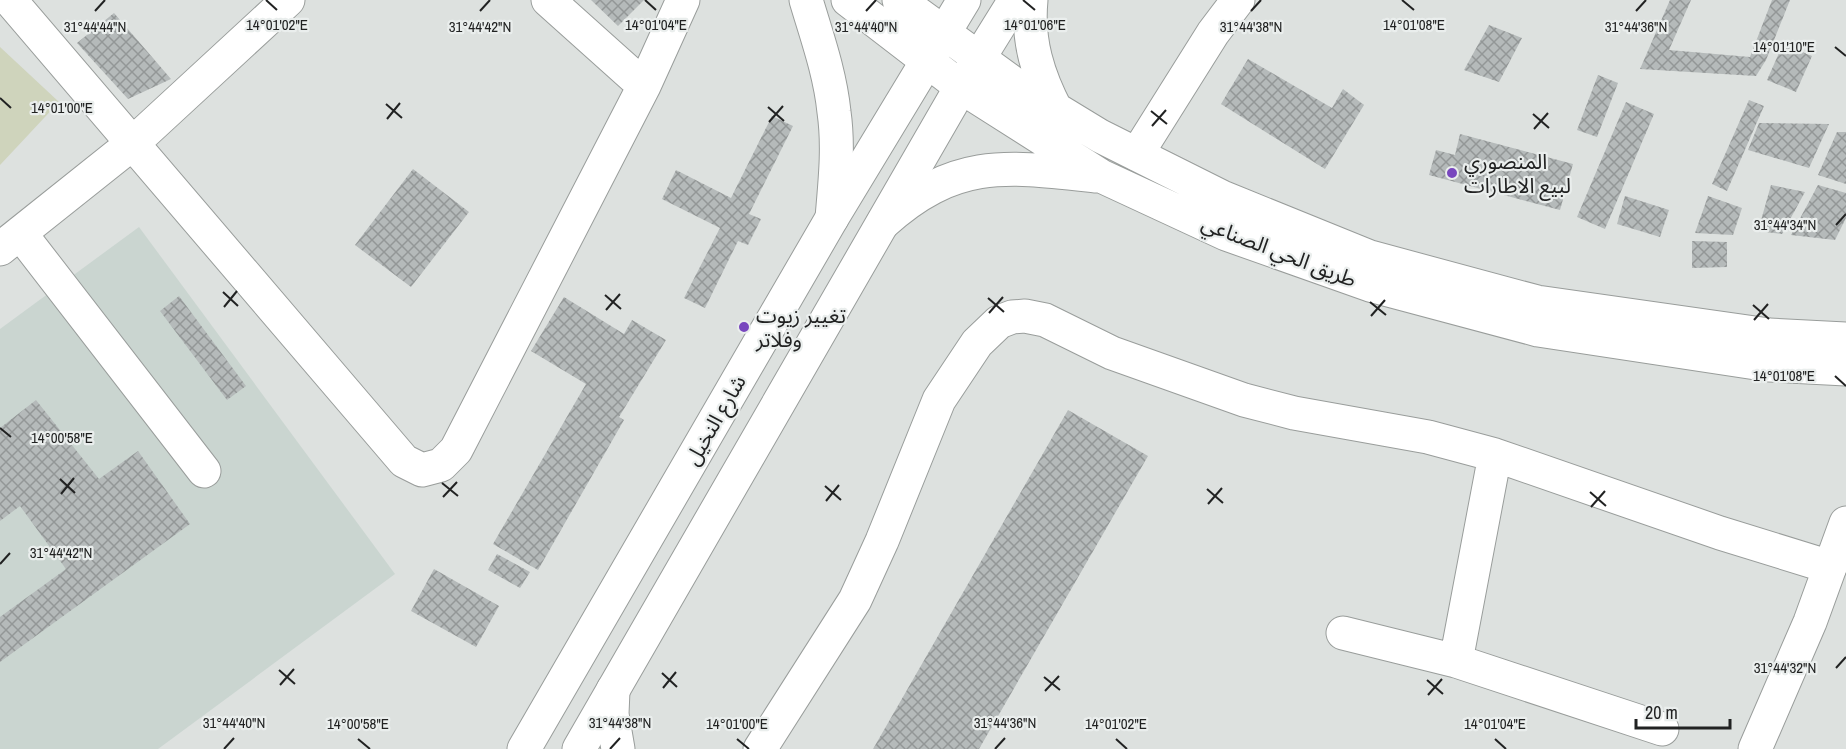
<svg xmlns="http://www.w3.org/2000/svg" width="1846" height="749" viewBox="0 0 1846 749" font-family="'Archivo Narrow','Noto Sans Arabic',sans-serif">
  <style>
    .built { fill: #cad5d0 }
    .grass { fill: #cfd4bc }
    .building { fill: url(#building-cross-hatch) }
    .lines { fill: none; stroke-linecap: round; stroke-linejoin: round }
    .minor-casing { stroke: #999d9b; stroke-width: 35 }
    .major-casing { stroke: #999d9b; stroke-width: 35 }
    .highway-casing { stroke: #999d9b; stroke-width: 35 }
    .minor { stroke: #fff; stroke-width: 33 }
    .major { stroke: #fff; stroke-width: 33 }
    .highway { stroke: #fff; stroke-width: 33 }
    .ticks { fill: none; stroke: #212222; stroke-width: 2 }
    .poi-dot { fill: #7847be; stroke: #eaeeed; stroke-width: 2 }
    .labels { text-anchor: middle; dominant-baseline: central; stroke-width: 4.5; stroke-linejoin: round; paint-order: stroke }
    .poi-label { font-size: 21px; fill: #212222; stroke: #eaeeed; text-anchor: start }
    .street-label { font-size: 21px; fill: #212222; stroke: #eaeeed }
    .ticks-label { font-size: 15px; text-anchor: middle; fill: #212222; stroke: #eaeeed; stroke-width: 4.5; stroke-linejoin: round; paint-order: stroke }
  </style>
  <defs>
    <pattern id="building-cross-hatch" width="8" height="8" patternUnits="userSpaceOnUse" patternTransform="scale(1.5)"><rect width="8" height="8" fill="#b5baba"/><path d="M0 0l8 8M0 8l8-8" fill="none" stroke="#939797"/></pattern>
  </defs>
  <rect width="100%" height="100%" fill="#dde1df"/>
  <path class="built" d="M139 227 395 574 158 749H0V329Z"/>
  <path class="grass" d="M0 47 59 102 0 165Z"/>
  <path class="building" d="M591 0H644L618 26Z
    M1670 0H1691L1669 50 1750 57 1772 0H1790L1766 60 1756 76 1640 69Z
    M114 13 171 79 128 99 77 43Z
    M1489 25 1522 38 1499 82 1464 70Z
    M1783 44 1812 56 1796 92 1767 80Z
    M1248 59 1332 108 1343 89 1364 105 1325 169 1221 104Z
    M1598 75 1618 83 1597 137 1577 130Z
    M1749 100 1764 106 1727 191 1712 184Z
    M1626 102 1654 114 1605 229 1577 217Z
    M772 116 793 126 749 214 761 219 748 245 738 241 705 308 684 298 720 228 662 199 676 170 731 198Z
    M1759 123 1829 124 1809 168 1748 150Z
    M1837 132H1846V184L1818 175Z
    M1460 134 1573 164 1560 210 1429 175 1436 150 1455 155Z
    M413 169 469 212 411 287 355 245Z
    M1771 185 1805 192 1782 234 1758 231Z
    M1818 185 1846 193V218L1835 240 1791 235Z
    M1625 196 1669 210 1660 237 1617 224Z
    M1708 196 1742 208 1733 235 1695 233Z
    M1692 241 1727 242V267L1692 268Z
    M179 296 246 386 227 400 160 311Z
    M564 297 624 334 632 320 666 340 619 417 624 420 538 570 493 544 586 384 531 351Z
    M36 400 99 479 138 451 190 524 0 662V617L66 569 20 506 0 521V428Z
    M1068 410 1148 456 979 749H873Z
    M497 554 530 572 520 588 488 570Z
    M434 569 499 606 476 647 411 611Z"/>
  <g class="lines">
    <g class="minor-casing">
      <path id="minor" d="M10 0 404 461 422 470 441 465 456 450 644 86 683 0
        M548 0 644 86
        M1137 154 1213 33 1238 0
        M20 233 204 471
        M0 249 133 143 288 0
        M1343 633 1456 661 1662 729
        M1456 661 1495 455
        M613 690 612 714 618 749
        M760 749 855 600 882 541 939 400 977 343 999 322 1012 317 1025 316 1045 320 1112 353 1244 400 1294 413 1428 437 1495 455 1720 533 1830 567"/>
    </g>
    <g class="major-casing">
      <path id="major" d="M524 749 832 218 964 0
        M579 749 961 87 1015 0
        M1755 749 1810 622 1846 523"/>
    </g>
    <g class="highway-casing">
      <path id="highway" d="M806 0C817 37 830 73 834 112 839 147 835 182 832 218
        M848 0 961 87 1101 176 1226 234 1370 285 1538 330 1769 365 1846 369
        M899 0 1013 83 1100 136 1222 197 1370 257 1537 302 1769 335 1846 339
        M1031 0C1027 41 1038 76 1057 112
        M883 223C955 158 1006 166 1096 176"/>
    </g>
    <use href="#minor" class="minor"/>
    <use href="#major" class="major"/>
    <use href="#highway" class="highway"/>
  </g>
  <path class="ticks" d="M266 0 277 10M645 0 656 10M1023 0 1035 10M1402 0 1414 10M95 11 105 0M480 11 490 0M866 11 876 0M1251 11 1261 0M1636 11 1646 0M1835 47 1846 56M0 98 11 108M386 104 402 118M768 107 784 121M1151 111 1167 124M1533 114 1549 128M387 119 400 103M769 122 783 106M1152 126 1166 110M1534 129 1548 113M1836 225 1846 214M223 292 238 306M605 295 621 309M988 298 1004 312M1370 302 1386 315M1753 305 1769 319M224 307 237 291M606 310 620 294M989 313 1003 297M1371 316 1385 300M1754 320 1768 304M1835 376 1846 386M0 428 11 437M60 479 75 493M442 483 458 496M825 486 841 500M1207 489 1223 503M1590 492 1606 506M61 494 74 478M443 497 457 482M826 501 839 485M1208 504 1222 488M1591 507 1605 491M0 564 10 553M1836 668 1846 657M279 670 295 684M662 673 677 687M1044 677 1060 690M1427 680 1443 694M280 685 294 669M663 688 676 672M1045 691 1059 676M1428 695 1442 679M358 739 370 749M737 739 749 749M1116 739 1127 749M1495 739 1506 749M224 749 234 738M610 749 620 738M995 749 1005 738"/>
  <g class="poi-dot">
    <circle cx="1452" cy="173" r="6"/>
    <circle cx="744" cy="327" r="6"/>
  </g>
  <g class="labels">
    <g class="poi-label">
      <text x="1464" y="161">المنصوري<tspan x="1464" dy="24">لبيع الاطارات</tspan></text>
      <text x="756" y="315">تغيير زيوت<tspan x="756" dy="24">وفلاتر</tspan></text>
    </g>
    <g class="street-label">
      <text transform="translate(1279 251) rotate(21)">طريق الحي الصناعي</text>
      <text transform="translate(715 420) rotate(-60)">شارع النخيل</text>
    </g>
  </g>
  <g class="ticks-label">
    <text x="277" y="30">14°01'02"E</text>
    <text x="656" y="30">14°01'04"E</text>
    <text x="1035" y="30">14°01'06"E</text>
    <text x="1414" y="30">14°01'08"E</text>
    <text x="95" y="32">31°44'44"N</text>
    <text x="480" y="32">31°44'42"N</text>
    <text x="866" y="32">31°44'40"N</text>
    <text x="1251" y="32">31°44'38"N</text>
    <text x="1636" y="32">31°44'36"N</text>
    <text x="1784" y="52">14°01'10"E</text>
    <text x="62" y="113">14°01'00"E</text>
    <text x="1785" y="230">31°44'34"N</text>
    <text x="1784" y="381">14°01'08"E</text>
    <text x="62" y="443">14°00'58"E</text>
    <text x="61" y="558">31°44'42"N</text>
    <text x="1785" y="673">31°44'32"N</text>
    <text x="234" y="728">31°44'40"N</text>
    <text x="620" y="728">31°44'38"N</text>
    <text x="1005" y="728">31°44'36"N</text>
    <text x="358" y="729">14°00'58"E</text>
    <text x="737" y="729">14°01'00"E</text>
    <text x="1116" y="729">14°01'02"E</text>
    <text x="1495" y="729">14°01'04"E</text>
  </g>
  <path d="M1636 719v9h94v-9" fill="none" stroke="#212222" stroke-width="3"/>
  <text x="1645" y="719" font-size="18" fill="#212222" stroke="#eaeeed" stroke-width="4.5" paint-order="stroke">20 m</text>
</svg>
